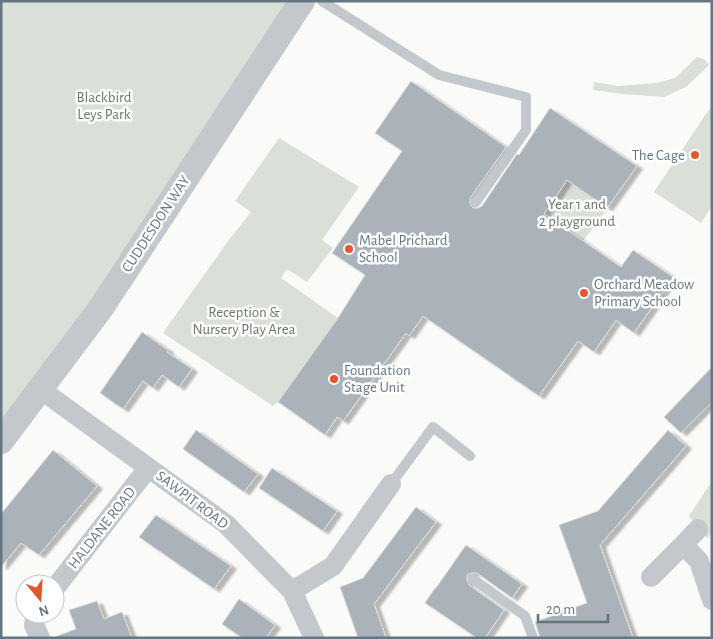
<svg xmlns="http://www.w3.org/2000/svg" width="713" height="639" viewBox="0 0 713 639" font-family="'Alegreya Sans',sans-serif">
  <style>
    .green { fill: #dadfd7 }
    .building { fill: #aab3b9; stroke: #dcdcda; filter: url(#shadow) }
    .lines { fill: none; stroke-linecap: round; stroke-linejoin: round }
    .service { stroke: #c3c8cc; stroke-width: 10 }
    .minor { stroke: #c3c8cc; stroke-width: 20 }
    .tertiary { stroke: #c3c8cc; stroke-width: 26 }
    .poi-dot { fill: #e4572e; stroke: #fff; stroke-width: 2 }
    .labels { text-anchor: middle; dominant-baseline: central; stroke-width: 5; stroke-linejoin: round; paint-order: stroke }
    .park-label { font-size: 15px; fill: #687a64; stroke: #fff }
    .poi-label { font-size: 15px; fill: #657683; stroke: #fff; text-anchor: start }
    .street-label { font-size: 15px; fill: #657683; stroke: #fff }
  </style>
  <defs>
    <filter id="shadow"><feDropShadow dx="5.5" dy="3" stdDeviation="1" flood-color="#0004"/></filter>
  </defs>
  <rect width="100%" height="100%" fill="#fafaf8"/>
  <path class="green" d="M1 1H287L1 441Z
    M697 57 704 59 709 65 686 87 664 97 621 94 593 90 594 82 617 86 656 83 675 78Z
    M712 105V206L701 223 654 192Z
    M279 138 359 187 322 240 333 248 307 282 287 269 281 278 338 318 278 402 273 406 163 333 228 241 251 212 235 201Z
    M567 180 607 209 583 241 544 214Z
    M712 481V532L707 538 689 516Z"/>
  <path class="building" d="M411 81 506 147 470 198V204L473 208H478L482 206 517 154 519 155 550 108 637 166 607 208 567 180 544 214 621 267 633 250 673 277 634 333 616 320 594 352 578 341 539 396 423 316 409 336 406 333 343 421 337 417 325 435 278 402 338 318 365 275 332 253 402 151 375 133Z
    M142 332 168 350 167 352 192 369 179 387 162 375 153 388 143 381 123 409 100 393Z
    M712 367V402L681 433 664 417Z
    M196 430 258 474 244 492 183 449Z
    M668 430 686 446 600 545 633 638H540L535 622 587 603 559 525 598 511Z
    M53 450 97 486 39 555 21 543 1 567V514Z
    M272 468 337 511 323 531 259 488Z
    M416 507 436 522 374 604 386 638H358L340 587 363 578Z
    M156 515 231 566 214 589 139 537Z
    M466 545 522 584 512 598 477 573H471L467 575V581L469 585 504 610 485 638H477L425 603 435 588H436Z
    M239 599 275 625 266 638H242L222 624Z
    M97 601 104 619 122 612 132 638H58L57 636 76 629 69 610Z"/>
  <g class="lines">
    <path class="service" d="M322 1 439 75 526 97V130L476 202
      M391 484 433 427 470 456
      M473 579 525 616 533 638"/>
    <path class="minor" d="M40 389 226 524 292 591 314 638
      M683 545 698 529
      M651 577 683 545 699 561 712 600
      M55 588 148 468
      M292 591 333 566 391 484
      M36 614 34 625 40 638"/>
    <path class="tertiary" d="M1 441 101 308 302 1"/>
  </g>
  <g class="poi-dot">
    <circle cx="695" cy="155" r="5"/>
    <circle cx="349" cy="249" r="5"/>
    <circle cx="584" cy="293" r="5"/>
    <circle cx="334" cy="379" r="5"/>
  </g>
  <g class="labels">
    <g class="park-label">
      <text x="104" y="97">Blackbird<tspan x="104" dy="17">Leys Park</tspan></text>
      <text x="577" y="204">Year 1 and<tspan x="577" dy="17">2 playground</tspan></text>
      <text x="244" y="312">Reception &amp;<tspan x="244" dy="17">Nursery Play Area</tspan></text>
    </g>
    <g class="poi-label">
      <text x="685" y="155" text-anchor="end">The Cage</text>
      <text x="359" y="240">Mabel Prichard<tspan x="359" dy="17">School</tspan></text>
      <text x="594" y="284">Orchard Meadow<tspan x="594" dy="17">Primary School</tspan></text>
      <text x="344" y="370">Foundation<tspan x="344" dy="17">Stage Unit</tspan></text>
    </g>
    <g class="street-label">
      <text transform="translate(156 224) rotate(-57)">CUDDESDON WAY</text>
      <text transform="translate(192 500) rotate(37)">SAWPIT ROAD</text>
      <text transform="translate(102 528) rotate(-52)">HALDANE ROAD</text>
    </g>
  </g>
  <rect width="713" height="639" fill="none" stroke="#657683" stroke-width="5"/>
  <g transform="translate(40 599) rotate(162)"><circle r="24" fill="#ffffff" stroke="#c1c8cd"/>
  <path d="M0-4L9 19L0 12L-9 19Z" fill="#e4572e"/>
  <text y="-8" font-size="14" font-weight="bold" text-anchor="middle" fill="#657683">N</text>
  </g>
  <path d="M538 614v8h70v-8" fill="none" stroke="#657683" stroke-width="2.5"/>
  <text x="546" y="614" font-size="15" fill="#657683" stroke="#ffffff" stroke-width="4" paint-order="stroke">20 m</text>
</svg>
